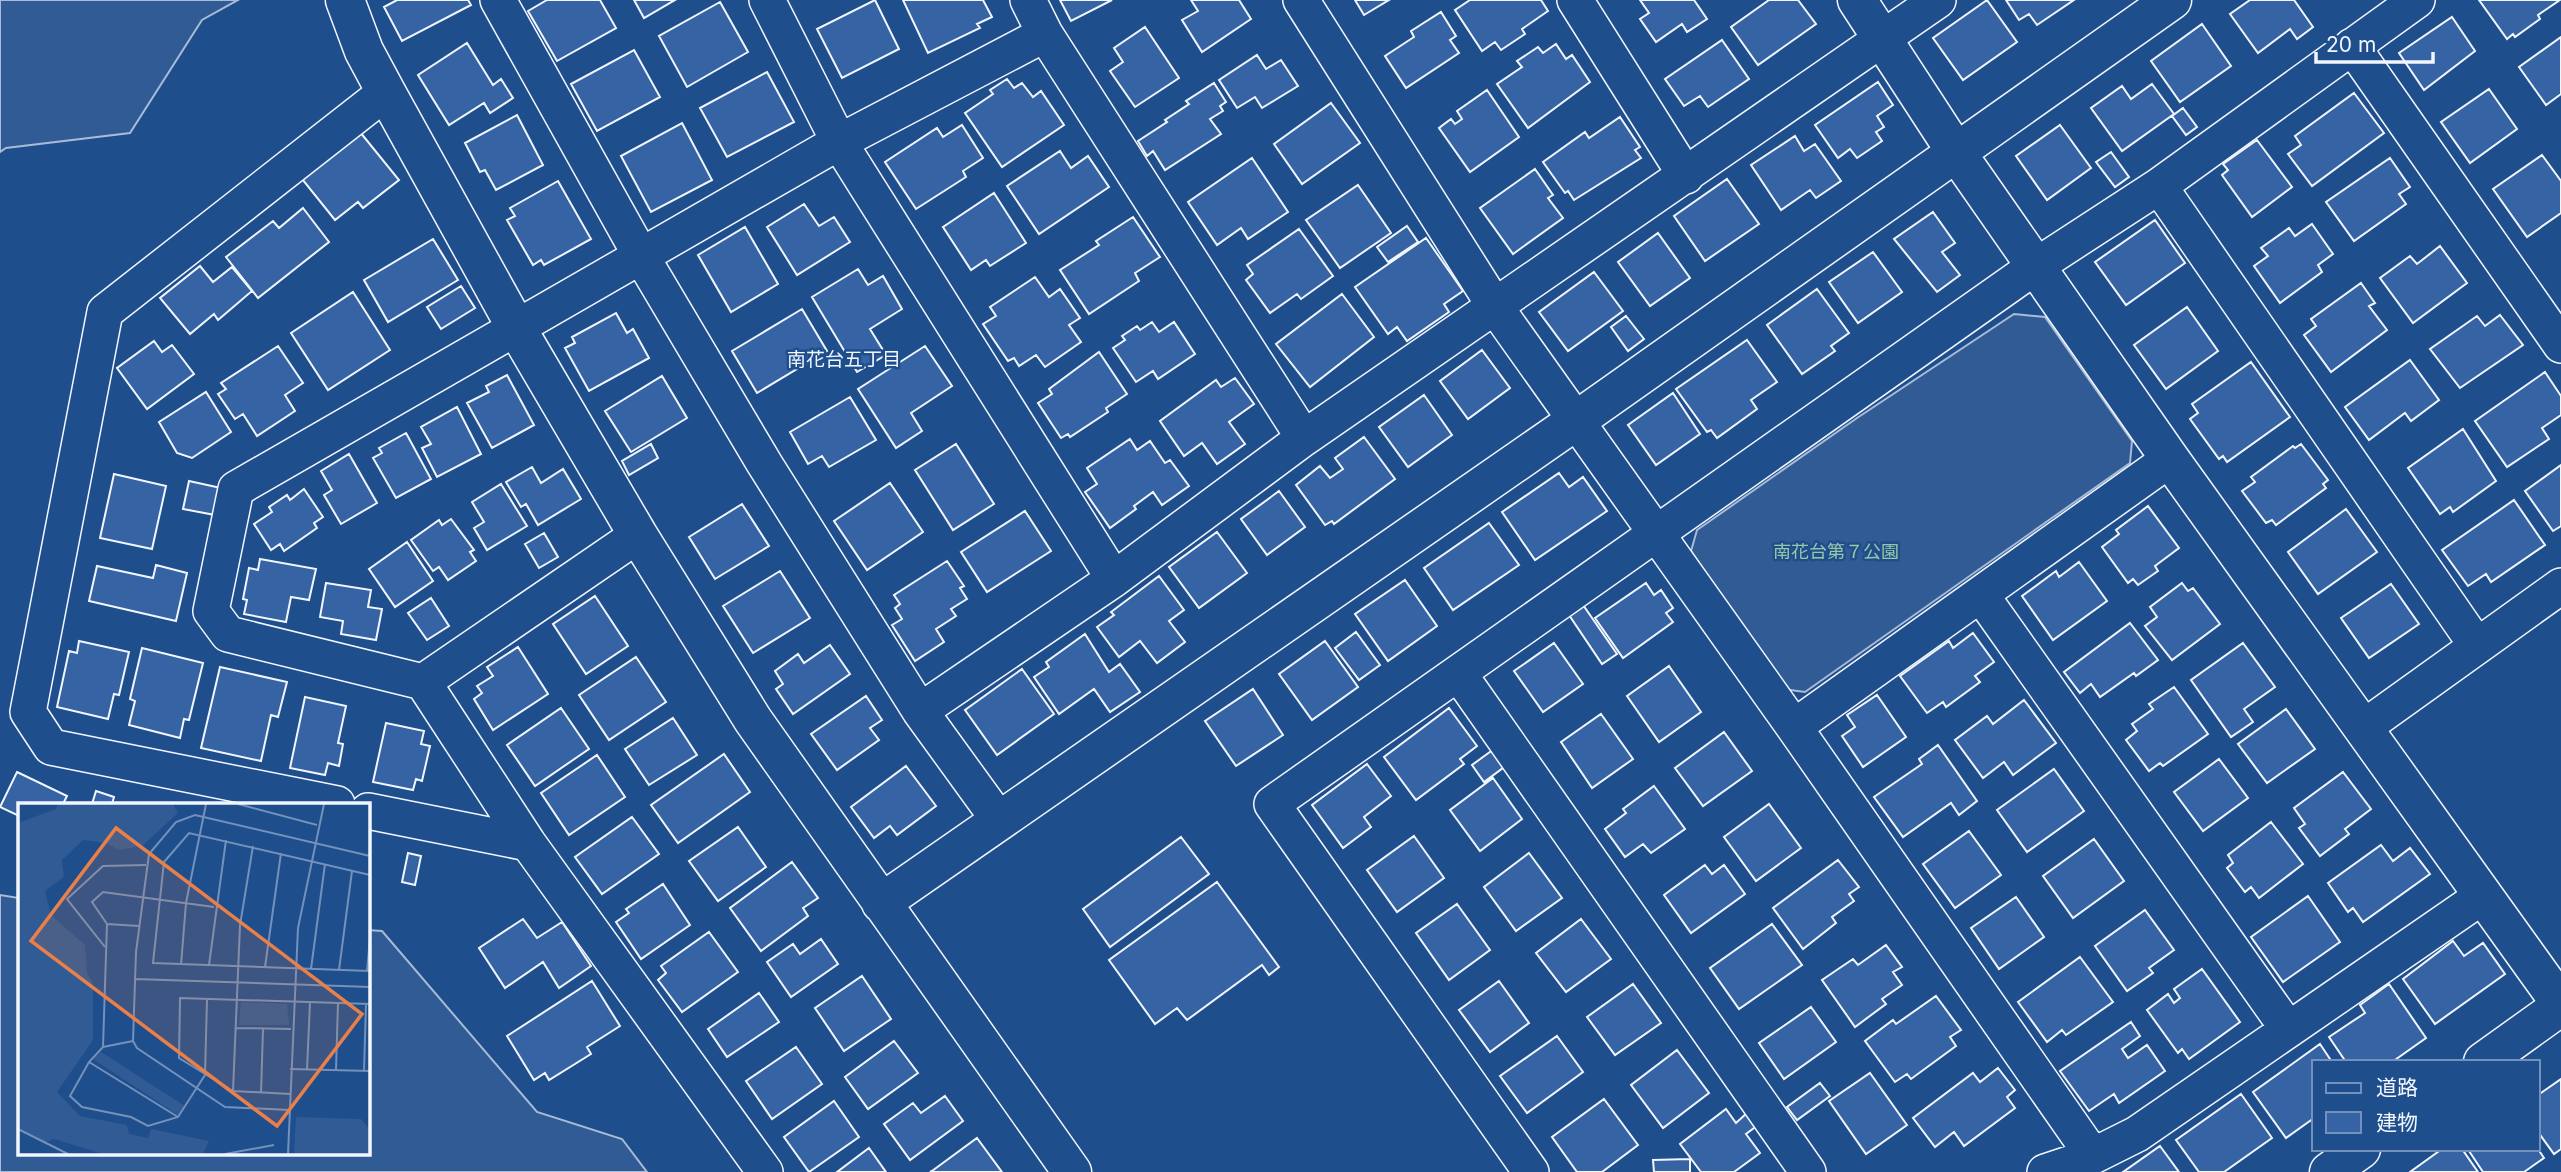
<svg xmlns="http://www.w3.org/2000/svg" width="2561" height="1172" viewBox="0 0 2561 1172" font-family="Inter,'Noto Sans JP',sans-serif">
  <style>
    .built { fill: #305b95; stroke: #a8bbd7; stroke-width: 2 }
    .building { fill: #3563a3; stroke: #f2f6ff; stroke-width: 2 }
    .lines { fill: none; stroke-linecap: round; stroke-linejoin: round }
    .minor-casing { stroke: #f2f6ff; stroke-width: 38 }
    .tertiary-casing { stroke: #f2f6ff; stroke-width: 41 }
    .minor { stroke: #1f4e8c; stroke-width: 35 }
    .tertiary { stroke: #1f4e8c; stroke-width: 38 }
    .labels { text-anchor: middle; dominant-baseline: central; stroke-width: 5; stroke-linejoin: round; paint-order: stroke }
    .park-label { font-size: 18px; fill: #97c8a6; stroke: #1f4e8c }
    .neighbourhood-label { font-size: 19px; fill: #f2f6ff; stroke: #1f4e8c }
    .inset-road { fill: none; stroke: #7391ba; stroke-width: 2 }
    .view { fill: #ea8049; fill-opacity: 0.15; stroke: #ea8049; stroke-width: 3.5 }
    .inset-edge { fill: none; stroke: #f2f6ff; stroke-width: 3.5 }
  </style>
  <rect width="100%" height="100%" fill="#1f4e8c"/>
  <path class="built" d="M0 0H238L202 20 130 133 6 148 0 152Z
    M2014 314 2045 317 2132 441 2130 463 1805 692 1783 689 1691 551 1697 530 1857 418Z
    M0 895 19 898V1153H368V930L382 931 537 1112 622 1139 647 1172H0Z"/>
  <path class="building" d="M397 0H468L471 5 402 41 384 7Z
    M547 0H600L616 28 557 61 528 11Z
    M634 0H675L644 18Z
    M875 0 899 49 842 78 817 29Z
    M903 0H983L992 17 977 24 980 28 928 53Z
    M1060 0H1112L1071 21Z
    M1191 0H1239L1251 19 1202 52 1182 20 1198 11Z
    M1355 0H1389L1364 15Z
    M1470 0H1541L1548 11 1522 29 1525 34 1501 50 1495 42 1482 51 1455 10Z
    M1640 0H1694L1707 19 1687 32 1682 24 1656 42 1640 19 1649 13Z
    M1769 0H1798L1816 24 1758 65 1731 27Z
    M1987 0 2017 42 1963 80 1933 38Z
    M2006 0H2074L2037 25 2029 14 2019 20Z
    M2250 0H2294L2313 27 2297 39 2290 29 2258 53 2230 14Z
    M2479 0H2560L2538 15 2540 19 2515 37 2513 34 2507 39Z
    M720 2 748 52 687 87 659 36Z
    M1441 12 1456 36 1450 40 1459 53 1406 88 1385 56 1414 37 1411 31Z
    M2452 17 2475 51 2424 90 2399 53Z
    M2202 24 2231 66 2180 102 2151 61Z
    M1145 27 1179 78 1135 107 1110 71 1123 62 1114 48Z
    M2561 37V94L2546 105 2519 67Z
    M1722 40 1749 79 1708 107 1700 96 1684 106 1665 79Z
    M467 43 493 85 501 79 513 98 490 113 484 103 449 125 418 75Z
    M1556 44 1566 59 1572 55 1590 82 1528 128 1497 84 1522 67 1517 61 1538 47 1543 53Z
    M634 50 660 97 597 131 571 84Z
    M1257 55 1266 69 1281 60 1298 86 1262 108 1255 97 1237 108 1219 80Z
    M767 72 794 122 727 157 700 108Z
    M1007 79 1014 88 1022 83 1033 97 1041 91 1064 125 1002 167 965 113 993 94 990 90Z
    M1878 82 1893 105 1877 116 1884 127 1876 132 1882 141 1857 158 1850 149 1838 158 1815 125Z
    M1214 83 1226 102 1220 106 1223 111 1210 119 1221 134 1165 170 1153 151 1147 156 1138 141 1167 122 1165 120 1189 104 1186 101Z
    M2152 84 2174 114 2122 151 2091 108 2122 86 2131 99Z
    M2489 89 2517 129 2470 163 2441 122Z
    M1487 90 1519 137 1470 172 1439 128 1451 119 1455 124 1462 119 1457 111Z
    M2354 93 2384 133 2312 186 2288 154 2301 145 2295 136Z
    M1331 103 1360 143 1302 184 1274 144Z
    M2183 108 2197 127 2186 135 2172 116Z
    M517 115 543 165 496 190 485 170 480 172 465 143Z
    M1620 117 1640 147 1635 150 1641 158 1574 200 1568 191 1565 193 1543 162 1585 132 1589 138Z
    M682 123 712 180 651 212 621 156Z
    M962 125 983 158 963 171 966 177 916 209 885 162 937 128 943 137Z
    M2060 125 2091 168 2047 200 2016 156Z
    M360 132 399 180 363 208 358 202 335 220 302 179Z
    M1795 136 1804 151 1815 144 1841 181 1816 198 1810 190 1781 210 1751 165Z
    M2257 140 2292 187 2252 217 2222 175 2228 170 2223 164Z
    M1060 151 1071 168 1088 156 1109 187 1039 234 1007 186Z
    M2111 152 2129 177 2115 187 2096 162Z
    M2542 155 2561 181V213L2527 237 2493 189Z
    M1252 158 1288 212 1248 239 1241 228 1217 245 1188 202Z
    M2390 158 2410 187 2399 194 2406 204 2354 241 2326 202Z
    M1535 169 1553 195 1548 198 1563 218 1513 254 1480 208Z
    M1727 179 1759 224 1705 261 1674 216Z
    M558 181 591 239 544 265 541 260 533 265 507 220 515 216 510 208Z
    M1358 185 1391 233 1340 268 1306 220Z
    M994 193 1026 243 990 266 986 260 971 270 943 227Z
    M804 204 819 226 834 217 850 242 797 275 767 227Z
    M303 208 329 242 258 298 226 257 273 221 279 228Z
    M1933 212 1955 243 1942 252 1960 275 1937 292 1894 239Z
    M1133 217 1160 257 1135 273 1139 281 1089 314 1060 270 1099 245 1096 241Z
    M2155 220 2185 263 2126 305 2095 262Z
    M2312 224 2333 254 2318 265 2322 272 2280 303 2254 266 2268 256 2261 248 2289 228 2295 236Z
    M1407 226 1418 242 1388 262 1377 247Z
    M745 227 778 284 731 312 698 255Z
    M1299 229 1333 276 1301 299 1297 294 1270 313 1246 280 1253 274 1247 265Z
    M1658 233 1690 278 1650 306 1618 262Z
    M1426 238 1463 291 1444 304 1449 312 1407 341 1397 327 1388 334 1355 287Z
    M433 239 458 280 388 322 364 280Z
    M2440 246 2467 283 2413 323 2380 278 2410 256 2417 264Z
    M1873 252 1902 292 1858 323 1829 282Z
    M200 266 213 282 232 267 252 291 218 320 214 314 190 334 160 298Z
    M858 269 868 285 883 276 902 309 870 329 886 355 857 372 812 297Z
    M1594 272 1623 311 1568 351 1539 312Z
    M1035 277 1049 297 1060 289 1080 318 1069 325 1081 342 1045 367 1036 355 1019 366 1014 358 1008 361 983 324 996 316 990 307Z
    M2361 283 2375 303 2369 306 2387 330 2331 372 2304 335 2316 326 2311 319Z
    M461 286 475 308 441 329 427 307Z
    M1817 289 1849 333 1831 346 1835 351 1802 374 1767 325Z
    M353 292 390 350 328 390 291 333Z
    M1342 294 1374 337 1310 387 1276 344Z
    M2187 307 2218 351 2166 389 2134 345Z
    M802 309 827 351 757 393 732 351Z
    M616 313 627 333 633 329 649 358 589 391 565 348 575 343 572 337Z
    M2500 315 2523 345 2460 388 2430 349 2477 316 2485 326Z
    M1626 316 1644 339 1628 351 1611 327Z
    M1152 322 1159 332 1174 322 1195 354 1158 379 1153 371 1136 382 1113 348 1125 340 1122 336 1137 326 1140 330Z
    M1747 340 1777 382 1751 400 1757 409 1717 438 1711 430 1707 432 1676 389Z
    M154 341 162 352 172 345 194 374 147 409 117 368Z
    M278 346 303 383 285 395 295 411 257 436 243 414 235 419 218 394 226 389 221 383Z
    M925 346 952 386 911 413 922 431 896 448 858 389Z
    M1482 350 1510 388 1468 419 1440 381Z
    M1099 352 1127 394 1106 408 1108 412 1070 437 1068 434 1061 438 1038 403 1052 394 1049 389Z
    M2410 360 2439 400 2411 421 2405 413 2369 440 2345 407Z
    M2251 362 2290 417 2227 462 2223 456 2219 459 2190 419 2198 413 2192 404Z
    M2545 372 2561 396V415L2542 428 2549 439 2507 467 2475 421Z
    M507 375 534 425 492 448 467 403 489 392 486 386Z
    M662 376 687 418 631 452 605 411Z
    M1235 378 1254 404 1229 422 1245 444 1217 464 1202 443 1184 456 1160 421 1216 380 1221 387Z
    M206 392 231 432 192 458 177 453 159 422Z
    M1673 393 1700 434 1656 465 1628 425Z
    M1424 395 1452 435 1408 467 1379 427Z
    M850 397 876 440 829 467 822 456 808 464 790 432Z
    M457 407 481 454 437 477 422 448 431 444 421 427Z
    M2463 429 2496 481 2453 512 2450 507 2440 514 2408 468Z
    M406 433 431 479 396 498 373 458 382 453 379 448Z
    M1364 437 1395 479 1334 524 1332 521 1325 525 1296 485 1320 466 1330 478 1343 469 1335 458Z
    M1130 439 1137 450 1150 441 1165 463 1170 460 1189 486 1162 505 1153 492 1134 506 1136 509 1110 528 1085 492 1097 484 1087 468Z
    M651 444 658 458 629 475 622 461Z
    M956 444 994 504 953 530 915 470Z
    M2301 444 2328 480 2323 484 2326 488 2276 525 2272 520 2266 523 2242 491 2255 482 2251 477 2293 446 2295 448Z
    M349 454 377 503 341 524 324 495 332 490 321 471Z
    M2561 465V526L2553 531 2525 491Z
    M532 467 541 483 563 469 581 499 538 525 526 504 521 507 506 482Z
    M1559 473 1569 487 1583 477 1607 511 1535 560 1502 512Z
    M114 474 166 486 152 549 100 538Z
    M189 481 221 488 215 515 183 509Z
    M890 483 923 532 867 570 834 521Z
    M501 484 527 526 487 550 474 528 484 522 472 502Z
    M304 489 323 517 314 523 317 528 284 551 280 544 271 550 254 524 272 512 269 507 287 495 290 500Z
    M1279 491 1305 527 1267 555 1241 519Z
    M2514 500 2545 545 2491 582 2486 574 2468 586 2442 550Z
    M742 504 769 546 715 579 689 537Z
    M2148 506 2179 548 2155 566 2158 571 2138 585 2133 579 2128 583 2102 547 2119 534 2116 530Z
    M2346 509 2377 552 2318 594 2288 552Z
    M1025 511 1051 551 987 592 961 552Z
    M451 519 474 550 470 552 476 561 448 580 439 567 433 571 411 540 439 520 442 525Z
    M1489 523 1519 565 1453 610 1424 568Z
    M1217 532 1247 573 1199 608 1169 567Z
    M544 533 558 557 539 568 525 544Z
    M407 542 433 581 395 607 369 569Z
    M260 559 316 569 309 600 291 597 286 622 244 614 247 600 243 599 249 568 258 570Z
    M947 561 964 586 960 588 967 599 951 609 956 616 936 629 944 642 915 661 892 625 902 619 895 608 900 604 894 595Z
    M2079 562 2107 601 2053 640 2022 596 2056 571 2059 577Z
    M156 565 187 573 176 621 89 601 97 566 153 578Z
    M780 571 810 618 753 653 723 606Z
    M1159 576 1184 610 1169 621 1185 642 1157 663 1140 641 1119 657 1097 627 1114 615 1111 612Z
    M1405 580 1437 626 1388 661 1355 614Z
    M326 583 371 590 368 607 382 609 376 640 341 634 343 621 320 617Z
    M1646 583 1654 595 1661 590 1673 608 1666 613 1673 622 1623 658 1595 618Z
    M2182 583 2188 591 2193 588 2220 624 2172 660 2145 626 2157 617 2150 607Z
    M2391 584 2419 624 2369 658 2341 618Z
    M595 596 628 646 586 674 553 624Z
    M431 598 449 626 427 640 408 613Z
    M1581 602 1617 654 1602 664 1567 612Z
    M2130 623 2158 660 2136 676 2134 673 2100 697 2091 684 2080 693 2064 672Z
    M1356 632 1380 665 1359 680 1335 648Z
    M1973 633 1994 662 1975 676 1980 682 1946 707 1943 702 1927 713 1900 676 1949 641 1953 648Z
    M1085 634 1109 672 1120 664 1140 692 1110 712 1094 689 1059 714 1034 677 1049 667 1046 662Z
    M79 641 129 652 119 695 114 694 108 719 57 707 69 651 77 653Z
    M1325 641 1358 687 1312 720 1279 674Z
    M1554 643 1583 684 1543 712 1514 671Z
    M2243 643 2275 687 2244 709 2253 722 2231 737 2191 680Z
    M830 645 850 674 793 714 776 689 783 684 775 671 798 654 804 663Z
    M518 647 548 694 493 730 474 699 482 693 477 686 493 676 487 667Z
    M142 648 203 663 189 720 184 719 180 738 129 725 135 701 130 699Z
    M636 657 666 702 609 740 579 695Z
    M1669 666 1701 712 1659 742 1627 696Z
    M220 667 287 682 278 717 271 715 261 761 201 748Z
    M1022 669 1054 714 997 755 965 710Z
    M2174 687 2208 734 2163 766 2160 763 2149 771 2126 740 2137 731 2132 724 2153 709 2149 704Z
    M1253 689 1283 735 1236 766 1205 721Z
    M1877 695 1906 737 1863 767 1842 736 1855 727 1847 715Z
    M866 696 882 720 870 728 879 740 837 770 811 734Z
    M305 697 346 706 338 743 343 744 339 766 328 763 325 775 290 768Z
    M2024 700 2056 743 2013 775 2004 762 1983 778 1955 740 1987 716 1993 724Z
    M561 708 589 749 535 786 507 745Z
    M1449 708 1477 746 1460 759 1464 764 1416 800 1384 757Z
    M2286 709 2315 749 2267 783 2238 744Z
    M1601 714 1633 759 1592 788 1561 742Z
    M673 718 697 755 649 785 625 749Z
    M386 723 424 731 421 744 430 746 422 781 416 779 413 790 373 782Z
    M1724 732 1752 771 1703 806 1675 768Z
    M1938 745 1977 801 1959 815 1951 803 1903 837 1874 797 1922 764 1919 759Z
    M1498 746 1511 762 1484 782 1472 765Z
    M724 754 750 792 678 843 651 805Z
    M597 755 625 797 569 835 541 793Z
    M2219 759 2248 798 2203 831 2174 792Z
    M1367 764 1391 796 1364 817 1371 827 1343 848 1312 805Z
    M906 766 936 806 897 835 890 826 874 838 851 807Z
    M2054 769 2084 811 2027 852 1997 810Z
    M17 772 67 796 63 804H19V816L0 807Z
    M2343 772 2371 809 2345 829 2349 834 2320 856 2299 828 2305 824 2294 808Z
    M1493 778 1522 819 1480 851 1450 810Z
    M1654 786 1685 829 1651 853 1643 844 1625 857 1605 829 1626 813 1623 809Z
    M96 791 114 797 112 804H92Z
    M1769 804 1801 848 1756 881 1724 837Z
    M632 817 659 854 602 894 575 857Z
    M2271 822 2303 864 2259 898 2251 887 2245 892 2227 868 2233 863 2228 855Z
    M738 827 766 867 718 901 689 861Z
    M1969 831 2001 875 1955 908 1923 864Z
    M1414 836 1444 878 1397 912 1367 870Z
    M1181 837 1209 874 1110 947 1083 909Z
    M2094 839 2124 881 2073 918 2043 876Z
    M2381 845 2393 861 2410 848 2430 874 2363 922 2353 908 2348 912 2328 883Z
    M408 853 421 856 415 885 402 882Z
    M1529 853 1562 898 1516 931 1484 887Z
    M1838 860 1859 887 1849 894 1854 901 1832 917 1836 923 1803 949 1773 908Z
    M792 862 818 898 803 908 808 916 761 951 730 908Z
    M1705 865 1712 874 1724 865 1745 894 1691 933 1664 895Z
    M1217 882 1279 967 1269 975 1262 965 1187 1020 1177 1008 1155 1024 1109 960Z
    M663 884 690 925 641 959 616 922 629 913 626 909Z
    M2308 896 2340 942 2283 982 2251 937Z
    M2016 897 2044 937 1999 969 1971 928Z
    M1457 904 1490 950 1449 980 1416 933Z
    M2145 910 2174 950 2149 968 2153 973 2127 991 2095 946Z
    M523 919 537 938 562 922 591 966 559 988 543 962 505 988 479 948Z
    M1581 919 1611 959 1566 992 1536 953Z
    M1772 924 1802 965 1739 1009 1710 968Z
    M709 932 738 972 682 1012 658 980 666 973 661 966Z
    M821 939 838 964 791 997 767 962 793 944 800 954Z
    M2453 941 2464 956 2483 943 2505 974 2435 1024 2403 979Z
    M1886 945 1902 967 1893 972 1902 985 1882 999 1886 1004 1855 1027 1822 980 1853 959 1858 965Z
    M2080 957 2113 1002 2066 1035 2062 1030 2047 1042 2018 1002Z
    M2202 969 2240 1022 2189 1059 2182 1049 2178 1053 2147 1010 2168 994 2174 1003 2180 998 2174 989Z
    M862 976 891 1019 844 1051 815 1008Z
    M592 981 620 1026 587 1047 591 1054 549 1080 545 1073 534 1080 507 1036Z
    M1499 981 1529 1023 1490 1052 1459 1010Z
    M1633 984 1661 1023 1615 1055 1587 1017Z
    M2389 984 2426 1038 2392 1062H2346L2329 1037 2365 1013 2360 1005Z
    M759 993 779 1022 727 1057 708 1029Z
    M1936 996 1961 1030 1950 1037 1956 1046 1911 1079 1907 1074 1895 1082 1865 1041 1893 1020 1896 1024Z
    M1811 1007 1836 1042 1784 1079 1759 1043Z
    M2131 1022 2140 1036 2122 1049 2128 1058 2147 1045 2165 1071 2119 1103 2114 1094 2089 1111 2060 1071Z
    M1557 1036 1583 1072 1527 1113 1500 1076Z
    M894 1041 918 1073 868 1109 845 1077Z
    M2320 1044 2332 1062H2314V1118L2286 1138 2253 1092Z
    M796 1047 822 1084 772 1119 746 1081Z
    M1677 1050 1709 1093 1663 1128 1631 1085Z
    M1998 1068 2015 1090 2007 1097 2015 1108 1964 1146 1954 1132 1935 1147 1913 1118 1973 1073 1980 1082Z
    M1870 1073 1907 1125 1866 1154 1829 1101Z
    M2561 1079V1149L2554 1154 2538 1132V1095Z
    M1820 1083 1830 1096 1797 1120 1787 1107Z
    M2241 1094 2272 1138 2224 1172H2199L2176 1140Z
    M945 1096 963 1121 910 1160 884 1124 913 1103 921 1113Z
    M1604 1099 1638 1145 1602 1172H1577L1552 1137Z
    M834 1101 859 1137 809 1172 784 1137Z
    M1726 1109 1736 1123 1748 1112 1758 1125 1746 1134 1760 1153 1734 1172H1701L1680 1144Z
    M977 1138 1002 1172H930L932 1171Z
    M2160 1146 2179 1172H2123Z
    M869 1148 886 1172H837Z
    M2442 1149H2462L2478 1172H2410Z
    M2471 1149H2538L2544 1158 2524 1172H2483L2469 1151Z
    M1690 1159V1172H1654L1653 1160Z"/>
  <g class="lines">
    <g class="minor-casing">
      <path id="minor" d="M498 0 641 256 764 463 920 711 1114 579 1304 438 1938 0
        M767 0 839 142 1114 579
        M1028 0 1045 34 1304 438
        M1301 0 1496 308 1794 727 2093 1156
        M1575 0 1686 176
        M2352 46 2561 345
        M2159 186 2477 646
        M1981 595 2288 1029
        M1459 674 1808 1172
        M423 682 638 535
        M920 711 999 820
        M1794 727 2170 459
        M2363 728 2561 586
        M337 804 51 747 28 712 105 312 386 92
        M368 811 528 843
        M765 1172 528 843 423 682 228 634 211 611 236 489 839 142 1045 34
        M1531 1172 1272 804 2036 266 2159 186 2417 0
        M2045 1172 2093 1156 2137 1134 2484 895"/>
    </g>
    <g class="tertiary-casing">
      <path id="tertiary" d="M345 0 364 51 386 92 517 329 638 535 753 720 1072 1172
        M1857 0 1956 152 2170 459 2561 1004
        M881 903 1577 420 2172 0
        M2483 1062 2561 1006
        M2329 1172 2361 1149"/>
    </g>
    <use href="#minor" class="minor"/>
    <use href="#tertiary" class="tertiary"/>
  </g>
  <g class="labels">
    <g class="park-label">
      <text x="1836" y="551">南花台第７公園</text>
    </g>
    <g class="neighbourhood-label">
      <text x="844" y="359">南花台五丁目</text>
    </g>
  </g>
  <g transform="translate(18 803)">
    <rect width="352" height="352" fill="#1f4e8c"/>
    <path d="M40 1H155L160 10 124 43 101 47 88 40 65 37 44 57 46 74 27 88 33 112 67 142 69 171 75 180V237L39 289 62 313 109 322 111 331 130 335 133 326 191 338 185 351H85L36 336 28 339 0 325V20L38 6ZM223 199 269 201 271 222H221ZM83 249 167 303 160 312 75 256ZM278 314 343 316 352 327V351H276Z" fill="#305b95"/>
    <path class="inset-road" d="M220 1 299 22M352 72 171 30 146 59 135 160 352 168M89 121 121 123M87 144 49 96 85 63 128 62M163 162 168 100 188 1M191 162 208 37M247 164 263 50M293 166 307 61M321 167 334 68M349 168 352 135M117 176 352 184M218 225 273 226M115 238 85 244 71 259 52 293 64 304 113 314 130 323 160 314 187 272 189 196M85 244 89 121 74 99 85 89 196 104M71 259 160 314M272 266 352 268M289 267 292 199M318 267 320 200M346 268 348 201M215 288 222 122 235 43M243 290 245 226M272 291 215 288 161 255 162 195 352 201M271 307 207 304 119 245 115 238 118 149 131 51 158 19 177 12 352 53M0 326 50 351M207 351 256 342M270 351 280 125 306 1"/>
    <path class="view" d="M98 25 344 211 259 323 13 138Z"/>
    <rect width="352" height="352" class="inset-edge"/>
  </g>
  <rect x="2312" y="1060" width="228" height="91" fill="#1f4e8c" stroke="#7391ba" stroke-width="2"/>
  <rect x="2326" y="1083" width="35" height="10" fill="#1f4e8c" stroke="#7391ba" stroke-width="2"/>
  <text x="2376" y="1095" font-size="21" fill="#f2f6ff">道路</text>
  <rect x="2326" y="1112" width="35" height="21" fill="#3563a3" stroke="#7391ba" stroke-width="2"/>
  <text x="2376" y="1130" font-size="21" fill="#f2f6ff">建物</text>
  <path d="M2316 52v10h117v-10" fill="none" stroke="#f2f6ff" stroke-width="3.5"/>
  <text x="2326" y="52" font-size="21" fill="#f2f6ff" stroke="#1f4e8c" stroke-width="5" paint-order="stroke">20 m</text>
</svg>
